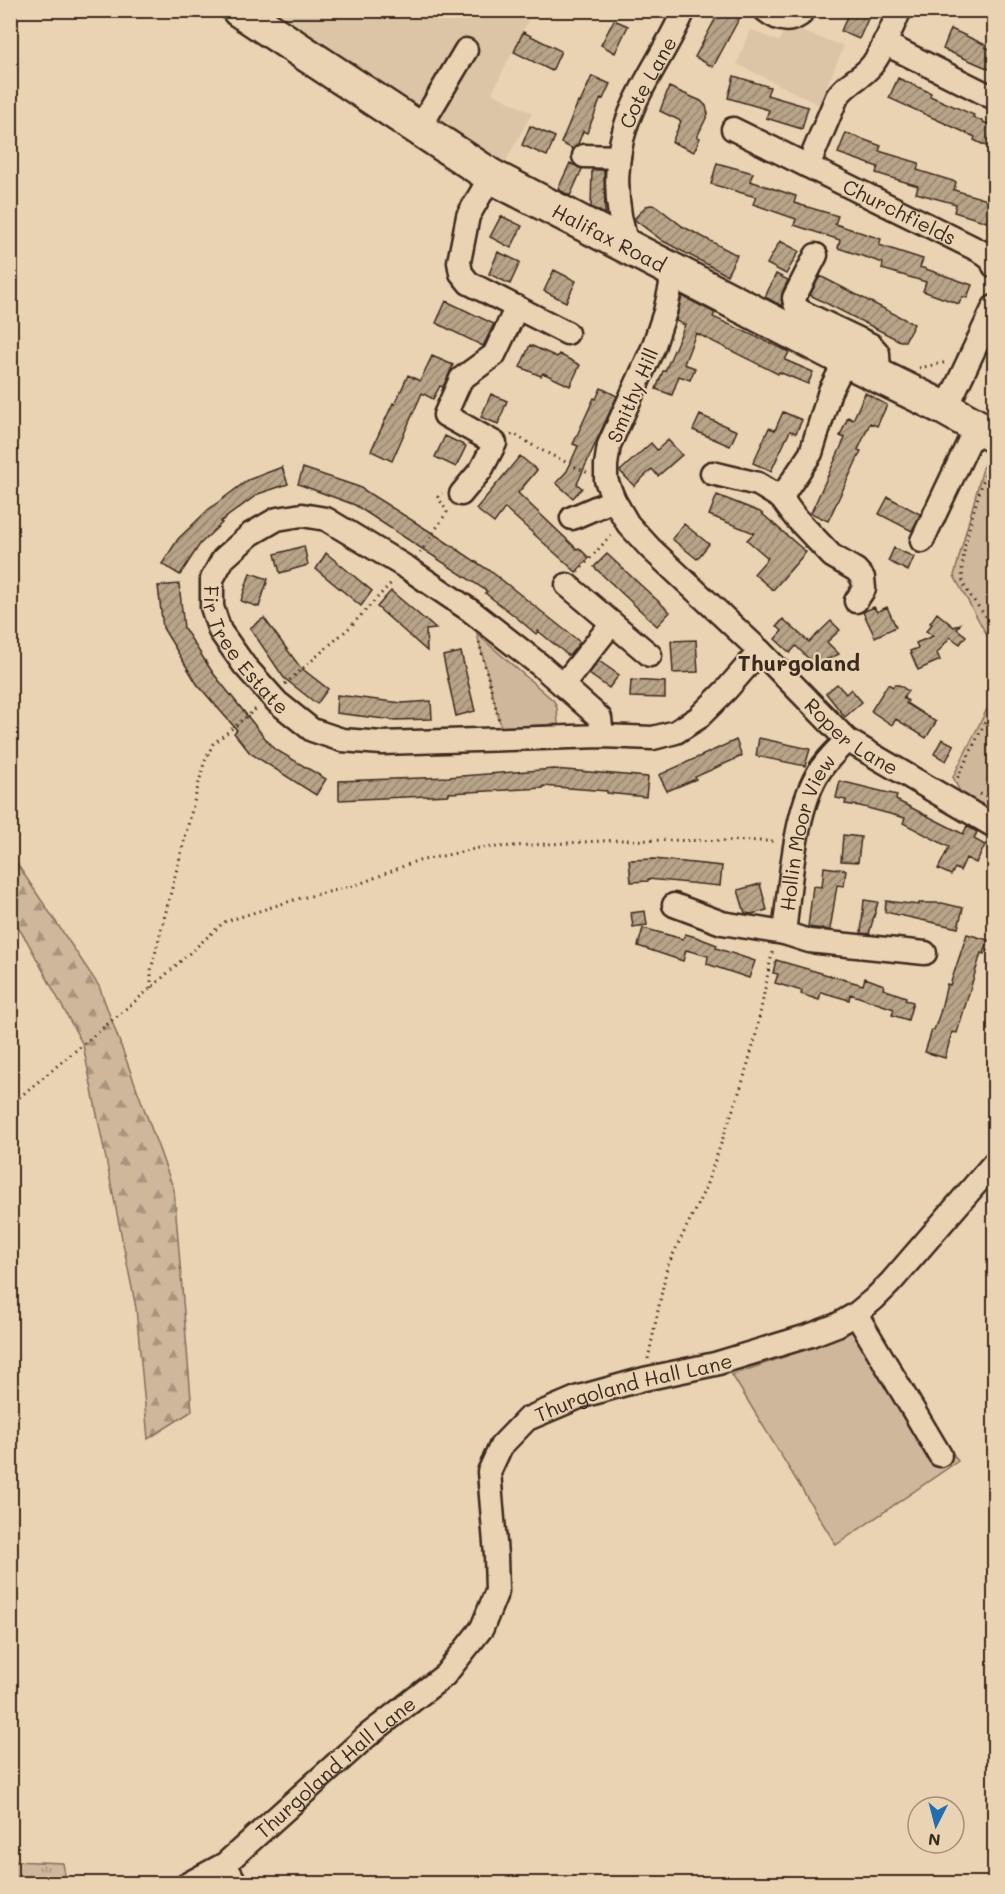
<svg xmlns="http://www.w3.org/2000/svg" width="1005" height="1894" viewBox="0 0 1005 1894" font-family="Mali,sans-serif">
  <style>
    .built { fill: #dbc5a6 }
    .grass { fill: url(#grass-tufts); stroke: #84705c; stroke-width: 1.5 }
    .forest { fill: url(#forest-firs); stroke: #84705c; stroke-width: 1.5 }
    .green { fill: #ceb79b; stroke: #84705c; stroke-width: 1.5 }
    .building { fill: url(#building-hatch); stroke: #3b2a1e; stroke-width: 1.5 }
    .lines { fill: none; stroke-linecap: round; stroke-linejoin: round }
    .minor-casing { stroke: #3b2a1e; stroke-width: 27 }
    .highway-casing { stroke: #3b2a1e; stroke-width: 38 }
    .path { stroke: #3b2a1e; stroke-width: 3; stroke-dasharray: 1.5 4.5; stroke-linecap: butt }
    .minor { stroke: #ead3b3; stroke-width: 22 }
    .highway { stroke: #ead3b3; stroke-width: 33 }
    .labels { text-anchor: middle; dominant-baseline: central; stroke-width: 4.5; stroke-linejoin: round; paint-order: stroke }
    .street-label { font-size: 20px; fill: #3b2a1e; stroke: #ead3b3 }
    .quarter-label { font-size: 22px; font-weight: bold; fill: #3b2a1e; stroke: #ead3b3 }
  </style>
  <defs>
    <pattern id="grass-tufts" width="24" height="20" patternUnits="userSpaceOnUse" patternTransform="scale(1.5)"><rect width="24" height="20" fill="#ceb79b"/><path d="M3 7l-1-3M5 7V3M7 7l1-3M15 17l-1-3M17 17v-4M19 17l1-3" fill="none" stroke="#a8957e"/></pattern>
    <pattern id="forest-firs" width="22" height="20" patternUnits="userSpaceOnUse" patternTransform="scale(1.5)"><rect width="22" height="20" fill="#ceb79b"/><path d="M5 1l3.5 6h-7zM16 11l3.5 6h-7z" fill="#a8957e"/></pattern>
    <pattern id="building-hatch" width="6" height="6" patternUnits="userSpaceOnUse" patternTransform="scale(1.5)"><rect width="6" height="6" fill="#b9a489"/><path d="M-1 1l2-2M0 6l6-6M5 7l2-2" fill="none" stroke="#98866f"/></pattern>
  </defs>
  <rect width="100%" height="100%" fill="#ead3b3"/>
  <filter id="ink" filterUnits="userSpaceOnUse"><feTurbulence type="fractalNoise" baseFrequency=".0167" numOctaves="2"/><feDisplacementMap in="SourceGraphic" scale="12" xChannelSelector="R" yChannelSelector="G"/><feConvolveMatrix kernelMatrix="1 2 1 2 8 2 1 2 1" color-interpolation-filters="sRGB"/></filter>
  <g filter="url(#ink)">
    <path class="built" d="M256 11H533L492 93 532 113 501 170Z
      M786 26 844 46 819 105 737 64 750 29 779 42Z"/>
    <path class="grass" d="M11 1861 63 1863 66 1883H11Z"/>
    <path class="forest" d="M11 855 99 986 174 1190 192 1411 148 1439 136 1308 83 1045 27 941 11 917Z"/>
    <path class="green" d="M987 453 994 456V655V648L954 576Z
      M477 634 554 701 557 708 558 724 501 727Z
      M994 695V812L960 792 953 777Z
      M868 1322 958 1461 836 1545 732 1375 807 1349Z"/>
    <path class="building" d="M729 10 740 17 713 67 695 57 718 14Z
      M850 10H872L859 39 841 31Z
      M614 20 628 26 615 53 601 45Z
      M951 29 986 45 985 47 994 51V71L943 49Z
      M523 32 561 51 552 71 514 52Z
      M592 76 610 84 603 99 601 98 587 133 583 131 578 144 573 149 561 143 578 102 580 103Z
      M734 76 770 87 767 95 808 107 802 129 766 118 769 110 728 98Z
      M898 78 931 93 930 96 974 115 973 117 994 127V150L974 140 975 137 889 98Z
      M669 87 701 101 706 106 708 114 697 137 700 138 694 152 672 142 681 121 660 111Z
      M530 126 555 137 547 156 522 145Z
      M846 133 881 146 879 151 919 163 917 170 956 182 954 190 994 202 990 223 954 212 956 204 916 193 918 186 876 173 878 167 838 153Z
      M570 163 582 169 570 196 558 189Z
      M717 163 753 173 750 181 796 196 794 203 838 216 835 224 881 239 879 245 923 259 920 267 972 285 967 298 962 297 959 304 923 291 926 282 882 269 883 263 838 248 840 240 794 225 796 219 753 204 756 197 711 184Z
      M592 170H604L605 214 591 207Z
      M651 205 656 206 682 226 737 255 727 275 663 241 635 220V218L646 206Z
      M501 216 522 226 511 248 490 237Z
      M780 241 799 251 786 274 767 264Z
      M498 252 520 262 510 284 489 274Z
      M554 270 576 281 566 302 544 291Z
      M776 274 788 280 782 293V306L765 297Z
      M820 276 914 324 905 341H900L810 295Z
      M682 296 715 313 713 317 789 352 785 360 813 372 808 384 779 372 778 374 696 333 684 364 695 368 690 380 679 376 672 395 656 389 663 371H665L685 325 676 321Z
      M446 301 494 324 483 346 436 323Z
      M530 345 557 357 559 354 580 365 570 386 543 373 541 376 520 367Z
      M432 356 453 365 443 387 440 386 433 399 422 393 392 461 371 451 393 403 395 404 408 375 420 381Z
      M601 388 617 396 577 484 582 488 573 498 556 483 567 471 578 446 573 444 594 398 596 399Z
      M865 393 887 405 877 426 870 423 858 450 861 451 828 521 811 513 845 438 840 436 848 417 853 420Z
      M491 394 507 401 498 424 481 417Z
      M783 412 802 420 796 433 790 431 771 471 753 463 769 428 775 430Z
      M700 415 737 431 730 446 693 430Z
      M445 436 466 446 456 467 435 457Z
      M668 440 682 455 658 476 652 469 634 486 620 471 651 443 657 450Z
      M520 456 537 470 518 493 577 549 579 548 589 558 576 572 505 508 494 523 476 509Z
      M282 467 288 484 258 494 220 522 222 523 200 544 180 575 162 564 178 539 209 509 248 480Z
      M303 468 359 487 437 536 493 573 580 642 569 656 538 631 536 634 516 617 485 593 487 591 355 505 298 484Z
      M717 495 760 512 806 552 773 590 754 574 768 558 747 540 754 533 709 515Z
      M888 497 920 514 912 531 879 514Z
      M684 524 709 544 697 559 672 539Z
      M304 546 308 565 280 573 275 554Z
      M894 548 914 557 908 571 888 561Z
      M326 553 372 591 361 606 316 569Z
      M607 554 670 612 657 626 594 567Z
      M250 573 268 579 259 607 241 601Z
      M179 584 184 628 213 673 273 748 326 779 316 795 250 753 234 733 237 730 197 684 163 628 158 586Z
      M391 591 436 629 426 630 427 651 377 607Z
      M874 607 877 612 887 607 896 627 875 637 863 612Z
      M937 613 954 627 960 624 957 629 966 636 960 644 950 637 937 653 940 660 918 670 910 651 918 648 916 643 933 636 926 631 932 624 930 623Z
      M264 618 300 667 328 689 317 704 284 678 250 628Z
      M783 619 809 642 831 621 840 630 827 642 839 654 815 665 796 646 790 653 775 639 782 631 777 626Z
      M696 640 698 672 673 673 671 641Z
      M461 652 475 711 456 716 443 656Z
      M599 661 619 675 609 688 589 674Z
      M631 680 665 682V698L630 697Z
      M837 684 846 694 851 689 862 702 845 717 826 693Z
      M888 684 893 687 894 685H899L908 691 903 698 908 701 906 703 936 722 926 738 896 719 892 725 871 711Z
      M337 695 402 703 431 701 432 719 393 720 336 713Z
      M759 738 810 749 805 766 756 756Z
      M942 739 954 745 946 761 934 754Z
      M736 740 742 756 695 777 696 779 667 791 659 775Z
      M554 769 648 777 646 797 607 793V791L543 786V788L449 793V795L339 800V781L448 777Z
      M840 781 897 795 896 800 963 834 967 826 977 832 974 839 985 845 976 863 966 858 960 871 955 868 951 875 938 869 949 847 903 823 905 818 860 806 845 804 846 800 836 798Z
      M843 835 861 837 858 862 841 861Z
      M654 859 722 866 720 886 648 879V881L631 882 629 860Z
      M824 867 846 870 844 886 837 885 830 930 808 927 813 886 822 887Z
      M760 884 767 910 752 914 745 913 738 890Z
      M864 900 878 902 869 934 861 933Z
      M886 901 919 905V903H942L963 908 958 928 885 912Z
      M645 911 647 925 633 927 631 913Z
      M643 928 683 939 685 934 696 937 717 945 716 948 755 961 749 978 707 964 708 956 686 950 683 961 638 946Z
      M967 934 988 940 984 954 981 953 957 1033 952 1032 945 1058 925 1052 932 1030H934L940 1013 947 984 950 985Z
      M776 960 863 985 865 978 884 985 883 989 906 997 905 1000 913 1002 908 1020 892 1015 894 1009 850 994 849 1000 821 992 819 1000 801 994 802 991 775 983 778 974 773 973Z"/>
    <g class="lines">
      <g class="minor-casing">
        <g id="minor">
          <path d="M765 10C776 19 787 24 800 15L801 10"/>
          <path d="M884 43 994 98"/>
          <path d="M419 129 466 50"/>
          <path id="s1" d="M733 129 980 251 991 259 994 266"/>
          <path d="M584 156 619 157"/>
          <path d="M808 166 837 97C847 82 861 79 872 65 884 50 891 28 900 10"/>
          <path d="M491 176 468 216 459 262 461 273 469 283 567 333"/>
          <path id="s2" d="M629 249C612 202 613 150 634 105 649 72 670 43 684 10"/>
          <path id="s3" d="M669 269 671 285 665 312 653 348 609 445 606 465V480L614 500 628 524 650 548 760 651 847 740 994 826"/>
          <path d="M804 313C797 309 795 306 794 298L816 255"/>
          <path d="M783 328 804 313 871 345 878 353 879 376"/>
          <path d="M946 409 994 307"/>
          <path d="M712 473 758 484 781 498 795 517 832 556 856 570 863 578 864 589 856 601"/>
          <path d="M461 494 481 470 495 443 445 415 461 379 494 355 517 307"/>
          <path d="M781 498 811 453 830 391 846 360"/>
          <path d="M572 518 614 500"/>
          <path d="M922 541 977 425"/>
          <path d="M567 585 650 655"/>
          <path d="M563 685 612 623"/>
          <path id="s4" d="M602 736 600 718 540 665 471 611 409 569 326 519 302 515 277 519 251 534 223 559 212 579V607L220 631 244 665 277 702 312 730 342 740 382 743 602 736 653 738 676 732 698 718 727 689 760 651"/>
          <path d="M674 905 722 923 784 933 809 941 925 953"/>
          <path id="s5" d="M784 933C790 887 794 815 817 775 825 761 836 751 847 740"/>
          <path d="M856 1314 940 1455"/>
          <path d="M225 1864 236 1884"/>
          <path id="s6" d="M188 1884 225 1864 367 1736 445 1675 482 1628 497 1591 496 1555 489 1472 501 1446 527 1419 579 1397 644 1379 715 1364 811 1335 837 1325 856 1314 874 1299 891 1282 994 1163"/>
        </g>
      </g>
      <g class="highway-casing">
        <g id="highway">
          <path id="s7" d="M239 10 491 176 846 360 946 409 994 436"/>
        </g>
      </g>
      <path class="path" d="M919 368 948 362
        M511 435 514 434 537 448 588 473
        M991 458C982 483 955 561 964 585 968 595 987 617 994 627
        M420 553 447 512 438 497 442 493
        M578 572 612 534
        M479 642 499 720
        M285 684 349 628 393 581
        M955 783 994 704
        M980 794 994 800
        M151 988V970L204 763 213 744 257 708
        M10 1105 151 988 224 922 297 899 354 886 414 862 479 848 619 840 777 841
        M648 1359 667 1267 705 1189 742 1084 755 1039 773 948"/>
      <use href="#minor" class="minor"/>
      <use href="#highway" class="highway"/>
    </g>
  </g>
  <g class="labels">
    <g class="street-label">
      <text stroke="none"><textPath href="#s2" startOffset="174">Cote Lane</textPath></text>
      <text stroke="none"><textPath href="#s1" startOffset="186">Churchfields</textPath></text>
      <text stroke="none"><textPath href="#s7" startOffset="435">Halifax Road</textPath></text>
      <text transform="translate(632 395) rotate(-67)">Smithy Hill</text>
      <text stroke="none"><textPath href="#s4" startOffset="579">Fir Tree Estate</textPath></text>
      <text stroke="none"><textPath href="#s3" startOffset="582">Roper Lane</textPath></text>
      <text stroke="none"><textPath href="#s5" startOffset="104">Hollin Moor View</textPath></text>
      <text stroke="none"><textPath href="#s6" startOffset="729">Thurgoland Hall Lane</textPath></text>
      <text stroke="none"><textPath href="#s6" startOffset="189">Thurgoland Hall Lane</textPath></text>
    </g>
    <g class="quarter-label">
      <text x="799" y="662">Thurgoland</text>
    </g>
  </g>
  <rect width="1005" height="1894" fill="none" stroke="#ead3b3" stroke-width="36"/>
  <rect x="18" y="18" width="969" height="1858" fill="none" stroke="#3b2a1e" stroke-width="2" filter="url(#ink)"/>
  <g transform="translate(936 1825) rotate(186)"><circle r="28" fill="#ead3b3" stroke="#a48f77" stroke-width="1.5"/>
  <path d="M0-4.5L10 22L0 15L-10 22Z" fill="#1f6fb2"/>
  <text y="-9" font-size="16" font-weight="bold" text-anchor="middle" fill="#3b2a1e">N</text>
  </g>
</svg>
